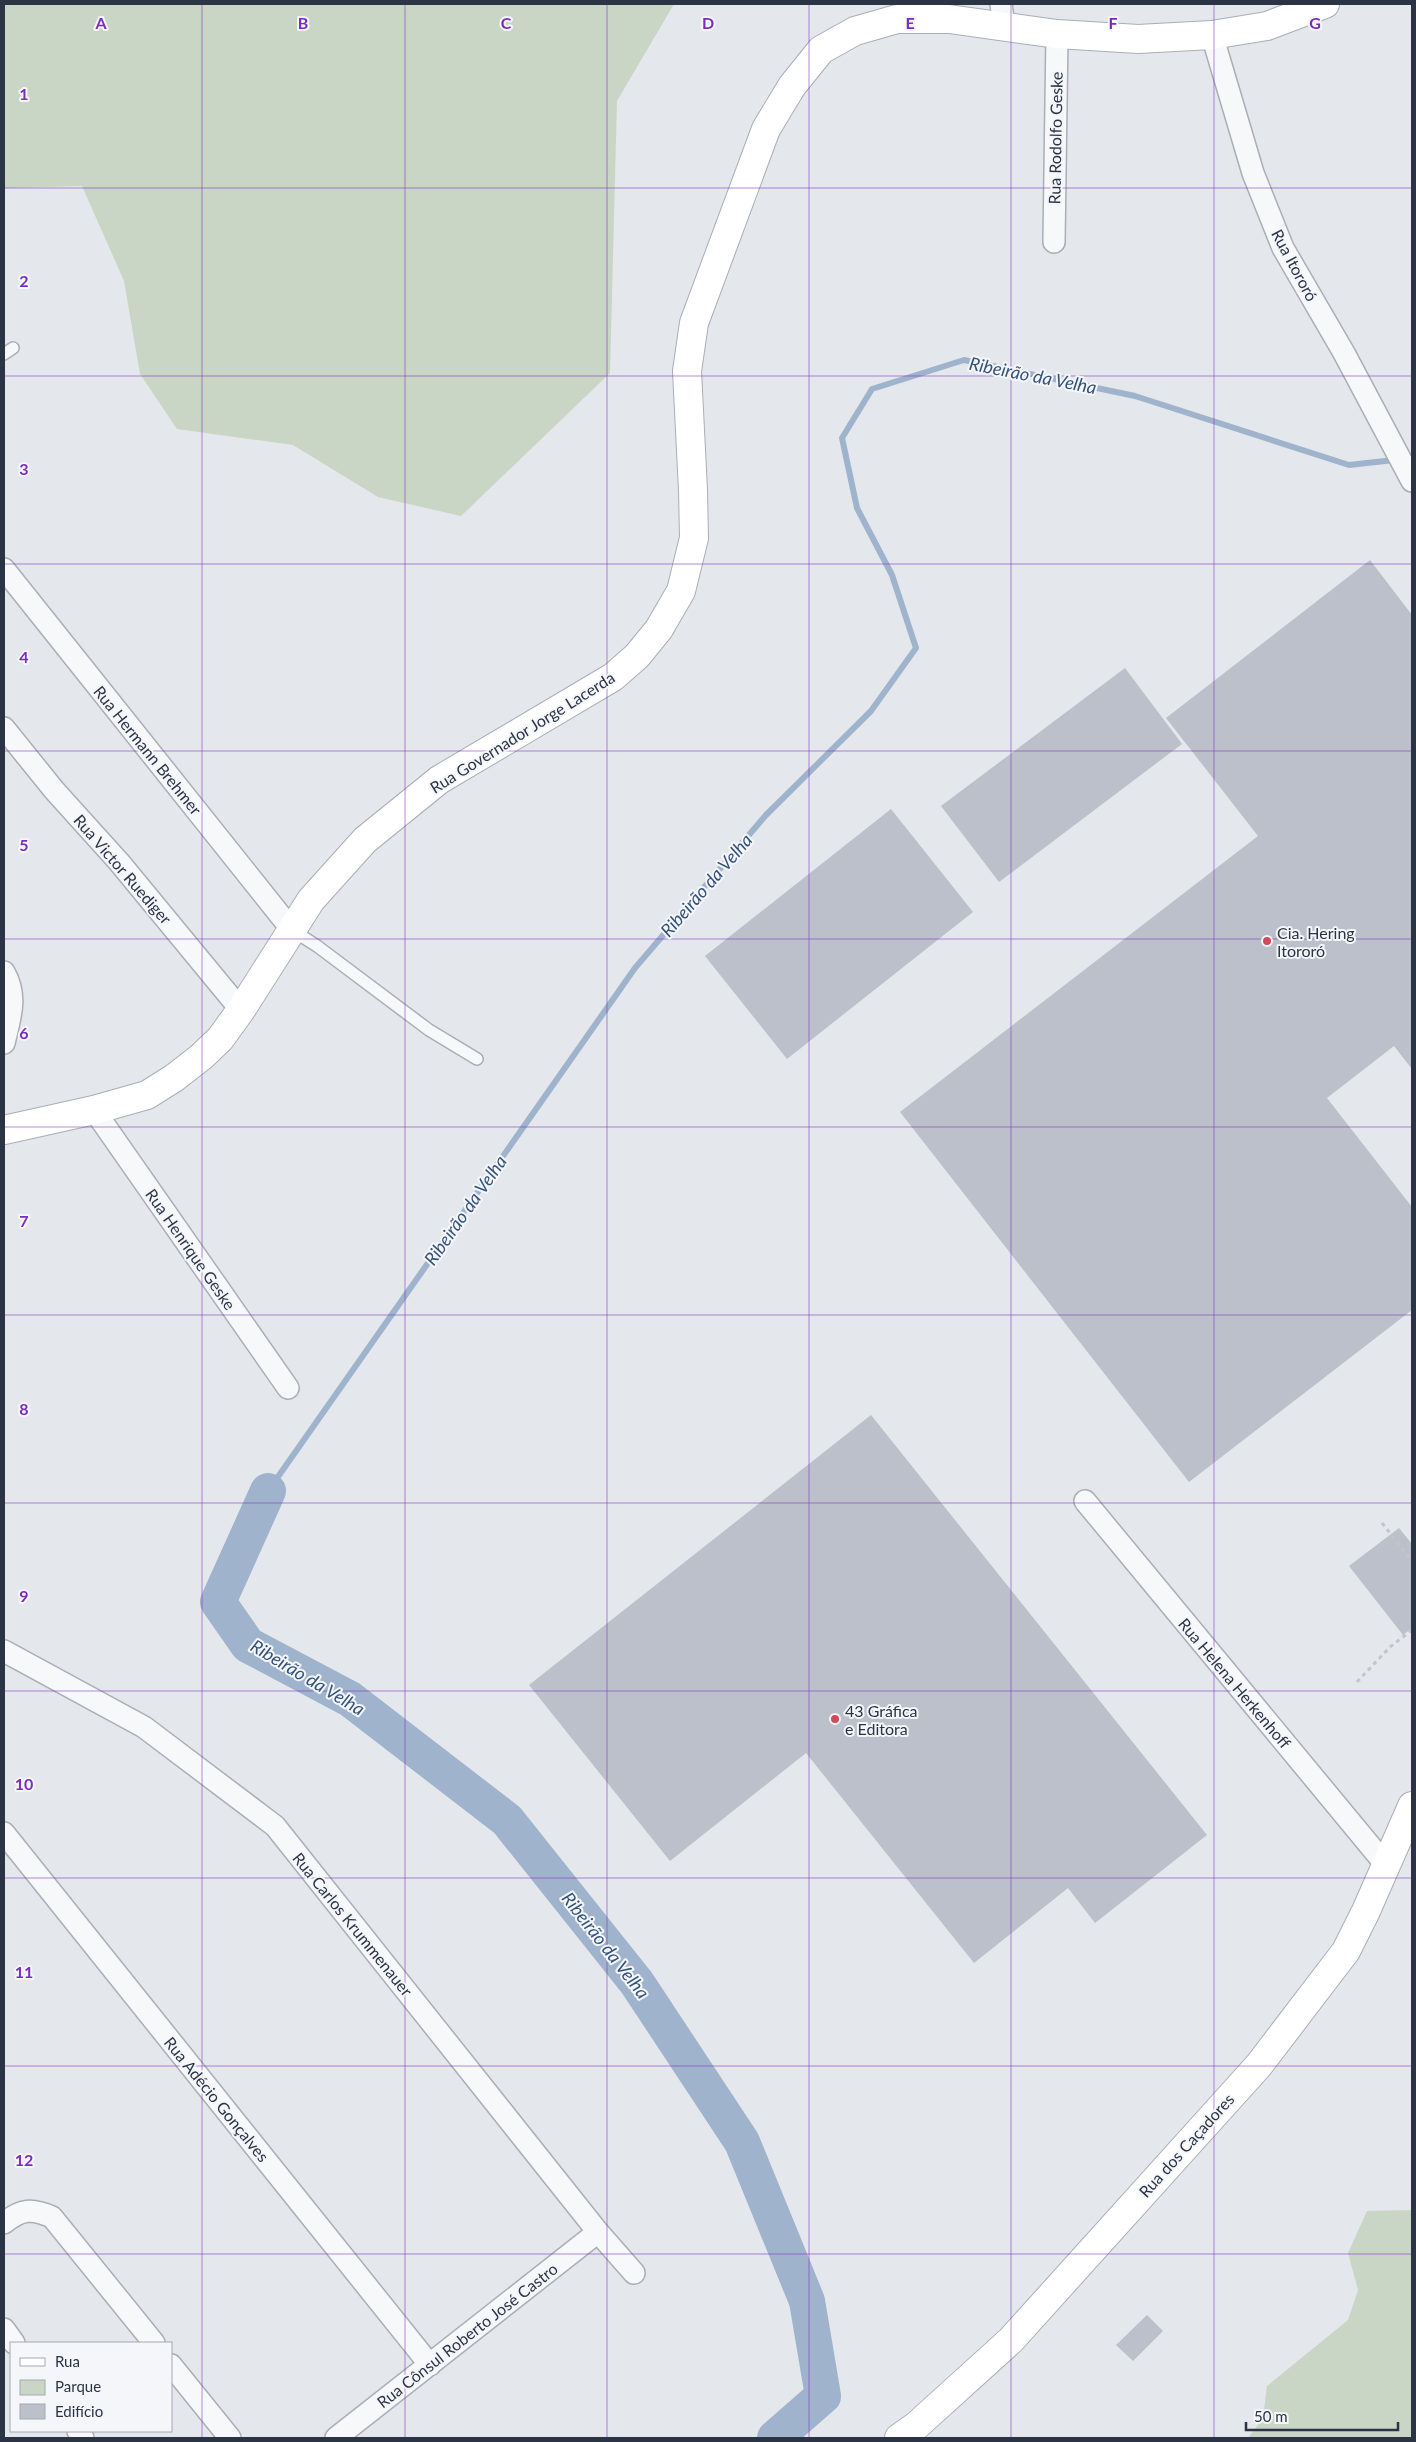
<svg xmlns="http://www.w3.org/2000/svg" width="1416" height="2442" viewBox="0 0 1416 2442" font-family="Lato,sans-serif">
  <style>
    .green { fill: #c9d6c5 }
    .lines { fill: none; stroke-linecap: round; stroke-linejoin: round }
    .stream { stroke: #9fb4cc; stroke-width: 6 }
    .river { stroke: #9fb4cc; stroke-width: 36 }
    .building { fill: #bbc0ca }
    .lane-casing { stroke: #a9aeb7; stroke-width: 14 }
    .street-casing { stroke: #a9aeb7; stroke-width: 24 }
    .secondary-casing { stroke: #a9aeb7; stroke-width: 30 }
    .path { stroke: #c2c5cb; stroke-width: 3; stroke-dasharray: 4 4; stroke-linecap: butt }
    .lane { stroke: #f7f8fa; stroke-width: 11 }
    .street { stroke: #f7f8fa; stroke-width: 21 }
    .secondary { stroke: #fff; stroke-width: 28 }
    .grid { fill: none; stroke: #7b2cbf; stroke-width: 1; stroke-opacity: 0.55 }
    .poi-dot { fill: #d1495b; stroke: #f4f6f9; stroke-width: 2 }
    .labels { text-anchor: middle; dominant-baseline: central; stroke-width: 4; stroke-linejoin: round; paint-order: stroke }
    .street-label { font-size: 16px; fill: #2b3445; stroke: #f4f6f9 }
    .poi-label { font-size: 16px; fill: #2b3445; stroke: #f4f6f9; text-anchor: start }
    .water-label { font-size: 18px; font-style: italic; fill: #34527a; stroke: #f4f6f9 }
    .grid-label { font-size: 16px; text-anchor: middle; font-weight: bold; fill: #7b2cbf; stroke: #f4f6f9; stroke-width: 4; stroke-linejoin: round; paint-order: stroke }
  </style>
  <rect width="100%" height="100%" fill="#e4e7ec"/>
  <path class="green" d="M4 4H674L617 101 610 373 461 516 378 497 293 445 177 429 140 374 124 281 82 186 4 188Z
    M1412 2210V2438H1248L1263 2418 1267 2386 1348 2320 1358 2290 1348 2253 1367 2211Z"/>
  <g class="lines">
    <path class="stream" d="M268 1491 635 968 766 815 871 711 916 648 892 575 857 508 842 438 872 389 964 360 1135 396 1349 465 1412 458"/>
    <path class="river" d="M268 1491 218 1602 248 1645 350 1699 507 1820 637 1983 742 2142 807 2301 823 2396 775 2438"/>
  </g>
  <path class="building" d="M1370 560 1412 615V1069L1394 1046 1327 1098 1412 1207V1310L1189 1482 900 1112 1258 836 1166 718Z
    M1125 668 1182 744 999 882 941 806Z
    M891 809 973 912 787 1059 705 956Z
    M871 1415 1207 1835 1095 1923 1068 1888 974 1963 806 1753 670 1861 529 1685Z
    M1399 1528 1412 1544V1628L1403 1635 1349 1566Z
    M1147 2315 1163 2331 1133 2361 1116 2345Z"/>
  <g class="lines">
    <g class="lane-casing">
      <path id="lane" d="M4 354 13 348
        M292 930 317 946 429 1030 477 1059"/>
    </g>
    <g class="street-casing">
      <path id="street" d="M1001 4 1004 26
        M1212 35 1253 173 1283 248 1344 353 1412 481
        M1054 242 1057 34
        M4 569 292 930
        M4 728 54 790 119 862 241 1010
        M4 972C18 996 10 1018 4 1043
        M94 1110 288 1388
        M1085 1501 1386 1865
        M4 1651 144 1727 275 1826 598 2232 634 2273
        M4 1833 430 2365
        M4 2223C21 2209 32 2208 52 2217L154 2343
        M4 2329 14 2343
        M171 2365 230 2438
        M78 2431 83 2438
        M336 2438 598 2232"/>
    </g>
    <g class="secondary-casing">
      <path id="secondary" d="M4 1130 94 1110 147 1095 174 1078 201 1057 220 1039 241 1010 311 900 365 840 439 780 613 677 637 656 659 629 681 591 694 538 693 490 687 371 694 323 766 129 792 86 821 50 855 31 897 19H949L1057 34 1138 39 1212 35 1267 26 1325 4
        M899 2438 916 2426 1011 2340 1259 2065 1346 1951 1366 1911 1412 1806"/>
    </g>
    <path class="path" d="M1382 1523 1412 1561
      M1357 1682 1390 1647 1412 1630"/>
    <use href="#lane" class="lane"/>
    <use href="#street" class="street"/>
    <use href="#secondary" class="secondary"/>
  </g>
  <path class="grid" d="M202 4V2438M405 4V2438M607 4V2438M809 4V2438M1011 4V2438M1214 4V2438M4 188H1412M4 376H1412M4 564H1412M4 751H1412M4 939H1412M4 1127H1412M4 1315H1412M4 1503H1412M4 1691H1412M4 1878H1412M4 2066H1412M4 2254H1412"/>
  <g class="poi-dot">
    <circle cx="1267" cy="941" r="5"/>
    <circle cx="835" cy="1719" r="5"/>
  </g>
  <g class="labels">
    <g class="street-label">
      <text transform="translate(1055 138) rotate(-89)">Rua Rodolfo Geske</text>
      <text transform="translate(1295 265) rotate(62)">Rua Itororó</text>
      <text transform="translate(522 732) rotate(-32)">Rua Governador Jorge Lacerda</text>
      <text transform="translate(148 750) rotate(51)">Rua Hermann Brehmer</text>
      <text transform="translate(123 869) rotate(49)">Rua Victor Ruediger</text>
      <text transform="translate(191 1249) rotate(55)">Rua Henrique Geske</text>
      <text transform="translate(1235 1683) rotate(50)">Rua Helena Herkenhoff</text>
      <text transform="translate(353 1924) rotate(51)">Rua Carlos Krummenauer</text>
      <text transform="translate(217 2099) rotate(51)">Rua Adécio Gonçalves</text>
      <text transform="translate(1186 2145) rotate(-48)">Rua dos Caçadores</text>
      <text transform="translate(467 2335) rotate(-38)">Rua Cônsul Roberto José Castro</text>
    </g>
    <g class="poi-label">
      <text x="1277" y="932">Cia. Hering<tspan x="1277" dy="18">Itororó</tspan></text>
      <text x="845" y="1710">43 Gráfica<tspan x="845" dy="18">e Editora</tspan></text>
    </g>
    <g class="water-label">
      <text transform="translate(1033 375) rotate(11)">Ribeirão da Velha</text>
      <text transform="translate(706 885) rotate(-49)">Ribeirão da Velha</text>
      <text transform="translate(465 1210) rotate(-55)">Ribeirão da Velha</text>
      <text transform="translate(308 1677) rotate(31)">Ribeirão da Velha</text>
      <text transform="translate(606 1945) rotate(52)">Ribeirão da Velha</text>
    </g>
  </g>
  <g class="grid-label">
    <text x="101" y="29">A</text>
    <text x="303" y="29">B</text>
    <text x="506" y="29">C</text>
    <text x="708" y="29">D</text>
    <text x="910" y="29">E</text>
    <text x="1113" y="29">F</text>
    <text x="1315" y="29">G</text>
    <text x="24" y="100">1</text>
    <text x="24" y="287">2</text>
    <text x="24" y="475">3</text>
    <text x="24" y="663">4</text>
    <text x="24" y="851">5</text>
    <text x="24" y="1039">6</text>
    <text x="24" y="1227">7</text>
    <text x="24" y="1415">8</text>
    <text x="24" y="1602">9</text>
    <text x="24" y="1790">10</text>
    <text x="24" y="1978">11</text>
    <text x="24" y="2166">12</text>
  </g>
  <rect width="1416" height="2442" fill="none" stroke="#2b3445" stroke-width="10"/>
  <rect x="10" y="2342" width="162" height="90" fill="#f4f6f9" stroke="#a4a8b1"/>
  <rect x="20" y="2358" width="25" height="8" fill="#ffffff" stroke="#a4a8b1"/>
  <text x="55" y="2367" font-size="15" fill="#2b3445">Rua</text>
  <rect x="20" y="2380" width="25" height="15" fill="#c9d6c5" stroke="#a4a8b1"/>
  <text x="55" y="2392" font-size="15" fill="#2b3445">Parque</text>
  <rect x="20" y="2404" width="25" height="15" fill="#bbc0ca" stroke="#a4a8b1"/>
  <text x="55" y="2417" font-size="15" fill="#2b3445">Edifício</text>
  <path d="M1246 2422v8h152v-8" fill="none" stroke="#2b3445" stroke-width="2.5"/>
  <text x="1254" y="2422" font-size="15" fill="#2b3445" stroke="#f4f6f9" stroke-width="4" paint-order="stroke">50 m</text>
</svg>
